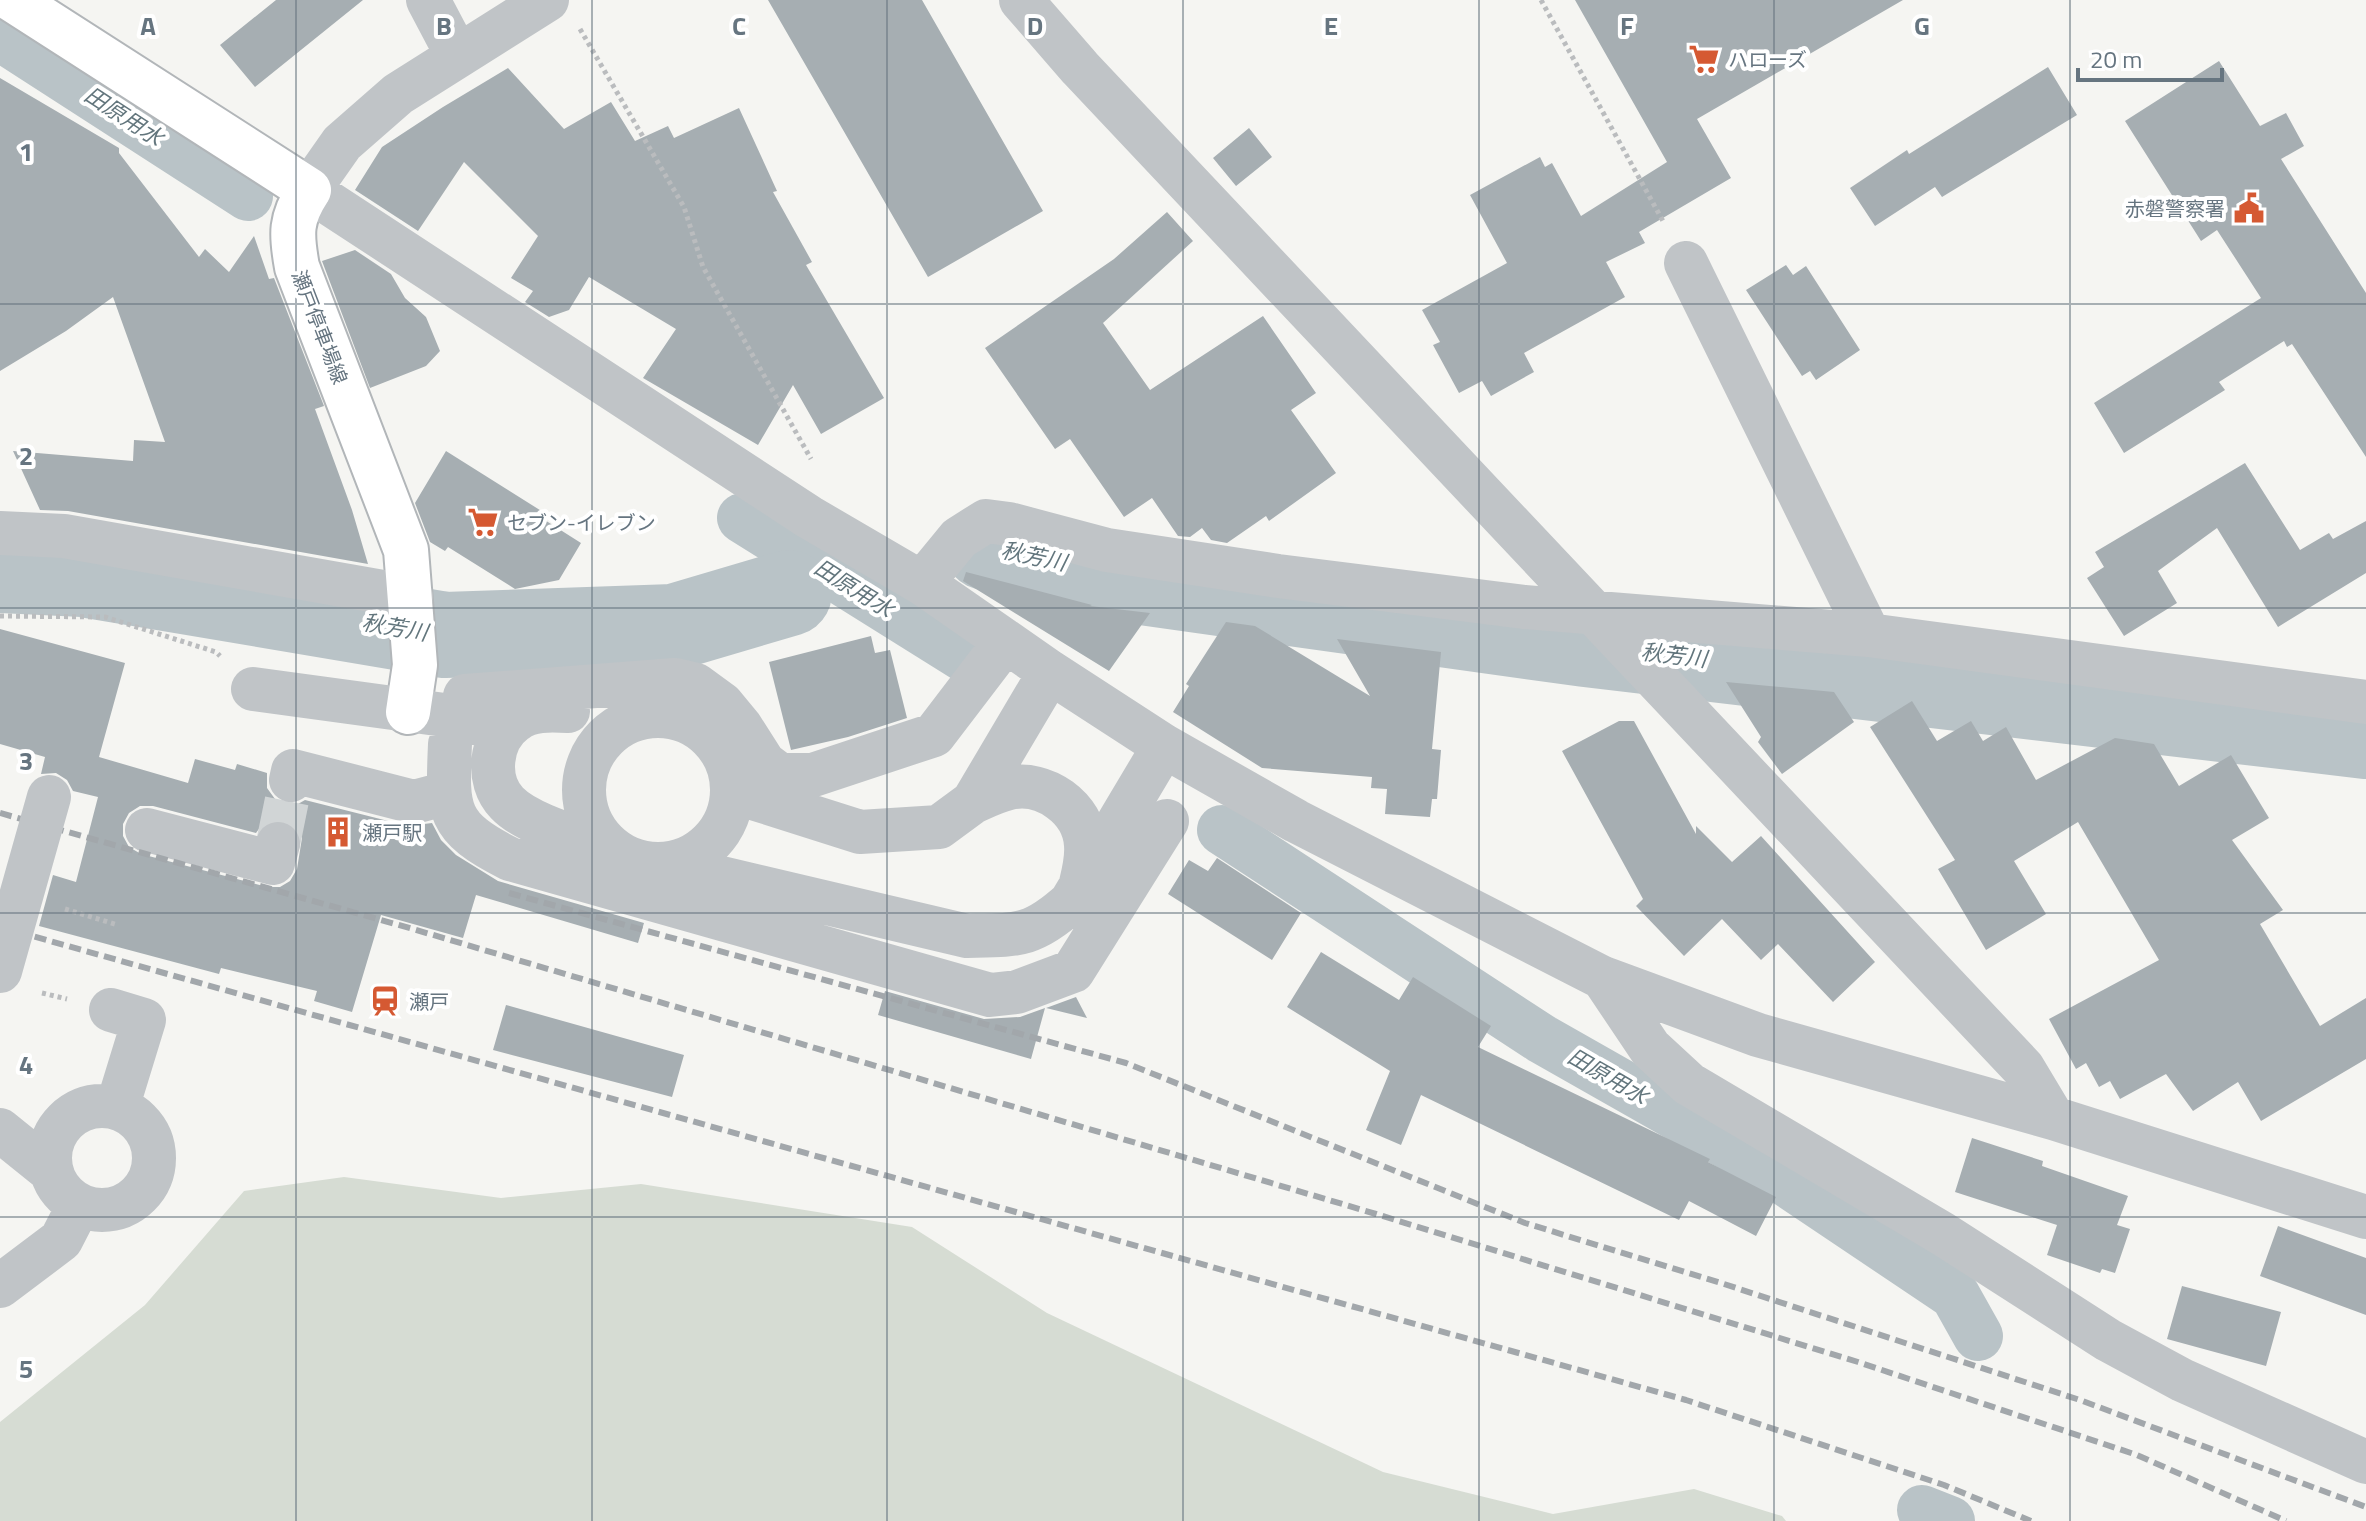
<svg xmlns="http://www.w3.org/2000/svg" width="2366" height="1521" viewBox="0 0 2366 1521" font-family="'Titillium Web','Noto Sans JP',sans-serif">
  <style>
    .green { fill: #d6dcd3 }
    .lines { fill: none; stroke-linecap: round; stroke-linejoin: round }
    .canal { stroke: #b9c3c7; stroke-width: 50 }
    .river { stroke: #b9c3c7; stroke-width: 86 }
    .building { fill: #a6aeb2; fill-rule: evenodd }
    .minor-tunnel { stroke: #d1d5d6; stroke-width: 44; stroke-dasharray: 44 22; stroke-linecap: butt }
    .major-casing { stroke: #b2b6b9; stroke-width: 48 }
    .path { stroke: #babcbe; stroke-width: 5; stroke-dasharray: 4 4; stroke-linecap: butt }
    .minor { stroke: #c0c4c7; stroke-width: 44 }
    .major { stroke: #fff; stroke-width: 44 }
    .rail { stroke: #a2a7ab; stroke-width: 6; stroke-dasharray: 12 6; stroke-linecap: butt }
    .minor-bridge { stroke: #c0c4c7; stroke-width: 44 }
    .grid { fill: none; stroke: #667580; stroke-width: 2; stroke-opacity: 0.55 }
    .labels { text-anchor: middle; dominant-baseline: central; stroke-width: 8; stroke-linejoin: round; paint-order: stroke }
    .poi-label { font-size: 20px; fill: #667580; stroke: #fff; text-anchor: start }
    .street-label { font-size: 20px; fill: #667580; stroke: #fff }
    .water-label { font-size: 22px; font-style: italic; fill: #63767d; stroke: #fff }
    .grid-label { font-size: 26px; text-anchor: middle; font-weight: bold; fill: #667580; stroke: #fff; stroke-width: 8; stroke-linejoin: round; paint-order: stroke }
  </style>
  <rect width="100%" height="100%" fill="#f5f5f2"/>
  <path class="green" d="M344 1177 501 1198 641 1184 912 1227 1047 1313 1383 1472 1553 1514 1694 1489 1782 1516 1786 1521H0V1422L145 1305 244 1191Z"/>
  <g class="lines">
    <path class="canal" d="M0 36 248 196
      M742 518 966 658
      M1222 830 1542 1039 1748 1156 1955 1295 1978 1336
      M1922 1510 1950 1521"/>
    <path class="river" d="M986 547 1019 549 1134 581 1585 644 2366 736
      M0 570 83 574 445 635 674 627 789 593"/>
  </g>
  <path class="building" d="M276 0H363L255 87 220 45Z
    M768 0H922L1043 211 928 277Z
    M1575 0H1903L1697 119 1731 178 1639 232 1645 243 1606 262 1625 297 1524 353 1534 372 1491 396 1482 381 1459 393 1433 345 1440 342 1422 310 1507 263 1470 195 1540 157 1545 167 1552 163 1581 216 1667 162Z
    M2219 61 2260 126 2286 113 2304 146 2281 159 2366 293V457L2292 344 2287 347 2284 341 2219 382 2225 390 2124 453 2094 403 2261 298 2217 230 2201 241 2125 121Z
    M2048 67 2077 115 1942 197 1935 187 1875 226 1850 188 1907 150 1909 154Z
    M508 68 564 129 611 102 635 141 668 126 674 138 739 108 777 191 773 192 812 262 806 265 884 398 821 434 793 385 758 445 643 378 676 329 589 277 569 310 549 317 525 302 533 291 511 278 538 236 464 162 418 231 355 190 382 147 443 107Z
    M0 78 119 148V153L199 257 205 249 229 272 254 236 269 279 274 278 324 406 315 409 352 510 368 564 68 511 40 510 13 451 133 461 134 440 165 442 113 297 66 331 0 371Z
    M1249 128 1272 157 1236 186 1213 158Z
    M1167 212 1193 241 1103 323 1150 390 1263 316 1316 393 1291 410 1336 473 1269 521 1266 516 1227 543 1211 540 1202 528 1190 537 1178 536 1152 498 1124 517 1070 439 1055 449 985 348 1114 259Z
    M355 250 391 274 405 298 426 317 440 351 426 366 370 388 322 261Z
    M1786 265 1793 275 1806 266 1860 350 1816 380 1810 371 1802 376 1746 290Z
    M446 451 543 512 540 517 581 543 559 580 515 589 448 547 445 551 430 542 415 503Z
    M2245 463 2300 550 2329 533 2333 539 2366 521V573L2278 627 2217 528 2158 571 2177 603 2124 636 2087 578 2104 567 2095 552Z
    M966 572 1092 605 1090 606 1150 613 1109 671 963 581Z
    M1226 622 1255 626 1370 696 1337 639 1441 652 1432 749 1441 750 1437 799H1432L1430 817 1385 814 1387 789 1371 788 1372 777 1262 768 1173 712 1189 686 1186 684Z
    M0 629 125 663 99 757 188 783 195 759 235 770 237 764 267 773V788L275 799 285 804H298L305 800 408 826 432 823 441 840 456 855 498 881 644 923 638 943 476 895 463 938 381 915 352 1012 314 1001 317 991 221 968 219 974 39 926 53 875 76 882 98 797 73 791 67 780 56 773 41 774 45 757 0 744ZM140 806H153L256 833 261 826 271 820H285L296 827 302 838 297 869 290 881 280 887H267L141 854 129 847 123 836V824L129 813Z
    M871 636 875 653 890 650 907 718 848 737 791 750 769 662Z
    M1726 682 1834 692 1854 722 1782 774 1758 742 1761 737Z
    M1912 701 1937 741 1971 721 1983 741 2006 727 2036 780 2115 738 2154 744 2179 786 2231 755 2269 818 2232 840 2283 910 2260 924 2320 1026 2366 998V1059L2261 1121 2238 1082 2193 1111 2166 1074 2120 1099 2110 1081 2099 1087 2086 1063 2076 1069 2049 1019 2159 960 2078 822 2014 861 2046 914 1986 950 1938 869 1955 860 1870 727Z
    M1619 721H1634L1696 834V826L1732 862 1761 836 1875 962 1833 1002 1778 944 1761 960 1722 919 1684 956 1636 906 1643 899 1562 751Z
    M1217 858 1301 913 1272 960 1168 894 1189 860 1208 871Z
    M1321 952 1399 1000 1413 977 1491 1026 1478 1047 1710 1159 1708 1162 1776 1197 1756 1236 1689 1201 1679 1220 1421 1095 1401 1145 1366 1130 1390 1071 1287 1007Z
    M885 991 984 1019 1020 1017 1045 1008 1031 1059 878 1015Z
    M1076 997 1087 1018 1046 1008Z
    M506 1005 684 1055 672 1097 493 1050Z
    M1972 1138 2043 1161 2042 1166 2128 1196 2117 1225 2130 1229 2115 1273 2102 1269 2100 1273 2047 1255 2057 1225 1955 1192Z
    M2278 1226 2366 1258V1315L2260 1276Z
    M2182 1286 2281 1312 2266 1366 2167 1339Z"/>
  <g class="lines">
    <path class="minor-tunnel" d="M278 844 291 780"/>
    <g class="major-casing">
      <path id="major" d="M13 0 309 190C290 219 291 234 297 267L406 550 415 665 408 712"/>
    </g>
    <path class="path" d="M1541 0 1664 223
      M580 29 684 207 703 267 811 459
      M0 616 105 617 216 652 220 656
      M65 909 118 925
      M42 993 67 999"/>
    <path class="minor" d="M428 0 457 55
      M547 0 398 94 342 143 309 190 809 517 922 583 1050 672 1164 746 1296 821 1603 978 1758 1035 2053 1118 2366 1217
      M1021 0 1080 68 2023 1068 2053 1118
      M1686 263 1869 635
      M0 533 64 536 411 597
      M922 583 959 538 986 521 1009 524 1107 550 1278 576 1524 607 1869 635 2366 702
      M253 689 459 717 497 730
      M465 696 675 680 696 685 722 704 741 727 764 763 780 775H813L934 735 992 659
      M568 711C550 710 530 709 515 721 490 739 485 780 507 803 529 826 582 838 613 849
      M584 790a74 74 0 1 1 148 0a74 74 0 1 1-148 0Z
      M450 744C447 811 446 827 510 859L990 995 1017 992 1073 971 1167 821
      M731 772 756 799 860 832 939 827 973 802 1050 672
      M291 780 293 771 414 802 448 793
      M973 802C984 797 996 791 1009 788 1044 780 1084 808 1086 845 1087 858 1084 871 1081 883
      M147 830 273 863 278 844
      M662 864 967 936C1018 935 1032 937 1071 902L1164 746
      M1603 978 1650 1048 1689 1084 1943 1234 2108 1340 2182 1380 2366 1462
      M111 1010 144 1020 117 1108
      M50 1158a52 52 0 1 1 104 0a52 52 0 1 1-104 0Z
      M0 1130 52 1172
      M0 1286 61 1240 79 1205"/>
    <use href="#major" class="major"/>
    <path class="rail" d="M0 813 413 929 1376 1214 1858 1362 2137 1455 2286 1521
      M509 893 1126 1063 1525 1223 1724 1284 2080 1400 2366 1507
      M0 927 1686 1400 1944 1485 2031 1521"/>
    <path class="minor-bridge" d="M0 971 49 797"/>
  </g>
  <path class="grid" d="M296 0V1521M592 0V1521M887 0V1521M1183 0V1521M1479 0V1521M1774 0V1521M2070 0V1521M0 304H2366M0 608H2366M0 913H2366M0 1217H2366"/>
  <defs>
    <g id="supermarket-bare" transform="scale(2.4)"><path d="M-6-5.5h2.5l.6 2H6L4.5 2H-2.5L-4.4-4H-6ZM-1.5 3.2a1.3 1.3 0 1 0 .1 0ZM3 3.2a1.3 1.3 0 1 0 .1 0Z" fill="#d55932" stroke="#fff" stroke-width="2.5" paint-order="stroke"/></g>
    <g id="civic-bare" transform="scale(2.4)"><path d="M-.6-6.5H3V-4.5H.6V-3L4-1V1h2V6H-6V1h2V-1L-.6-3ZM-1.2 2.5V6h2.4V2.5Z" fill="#d55932" stroke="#fff" stroke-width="2.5" paint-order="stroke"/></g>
    <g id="building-bare" transform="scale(2.4)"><path d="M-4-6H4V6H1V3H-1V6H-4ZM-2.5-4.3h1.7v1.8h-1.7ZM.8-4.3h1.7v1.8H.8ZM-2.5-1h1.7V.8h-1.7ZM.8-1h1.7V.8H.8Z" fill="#d55932" stroke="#fff" stroke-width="2.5" paint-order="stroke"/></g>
    <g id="station-bare" transform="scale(2.4)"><path d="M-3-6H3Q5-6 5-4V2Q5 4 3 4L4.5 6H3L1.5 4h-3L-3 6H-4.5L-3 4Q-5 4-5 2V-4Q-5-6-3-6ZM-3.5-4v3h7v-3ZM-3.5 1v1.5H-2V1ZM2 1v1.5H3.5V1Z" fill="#d55932" stroke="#fff" stroke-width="2.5" paint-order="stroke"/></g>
  </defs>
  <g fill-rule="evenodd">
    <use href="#supermarket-bare" x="1704" y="59"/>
    <use href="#civic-bare" x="2249" y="208"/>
    <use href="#supermarket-bare" x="483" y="522"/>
    <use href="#building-bare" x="338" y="832"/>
    <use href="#station-bare" x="385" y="1001"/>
  </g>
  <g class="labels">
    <g class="poi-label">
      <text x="1728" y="59">ハローズ</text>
      <text x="2225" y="208" text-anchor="end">赤磐警察署</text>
      <text x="507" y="522">セブン-イレブン</text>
      <text x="362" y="832">瀬戸駅</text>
      <text x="409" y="1001">瀬戸</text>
    </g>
    <g class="street-label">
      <text transform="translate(320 327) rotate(69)">瀬戸停車場線</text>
    </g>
    <g class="water-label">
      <text transform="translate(124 116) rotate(33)">田原用水</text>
      <text transform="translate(1034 556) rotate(12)">秋芳川</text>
      <text transform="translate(854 588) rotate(32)">田原用水</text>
      <text transform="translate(395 627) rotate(10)">秋芳川</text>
      <text transform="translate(1674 655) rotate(7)">秋芳川</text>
      <text transform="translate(1608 1076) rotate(30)">田原用水</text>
    </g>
  </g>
  <g class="grid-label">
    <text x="148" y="35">A</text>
    <text x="444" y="35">B</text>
    <text x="739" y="35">C</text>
    <text x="1035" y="35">D</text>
    <text x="1331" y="35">E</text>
    <text x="1627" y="35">F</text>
    <text x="1922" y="35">G</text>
    <text x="26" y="161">1</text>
    <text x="26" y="465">2</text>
    <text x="26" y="770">3</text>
    <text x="26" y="1074">4</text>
    <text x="26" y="1378">5</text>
  </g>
  <path d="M2078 68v12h144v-12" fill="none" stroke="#667580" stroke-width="4"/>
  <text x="2090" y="68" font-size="24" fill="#667580" stroke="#ffffff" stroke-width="6" paint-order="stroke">20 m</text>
</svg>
